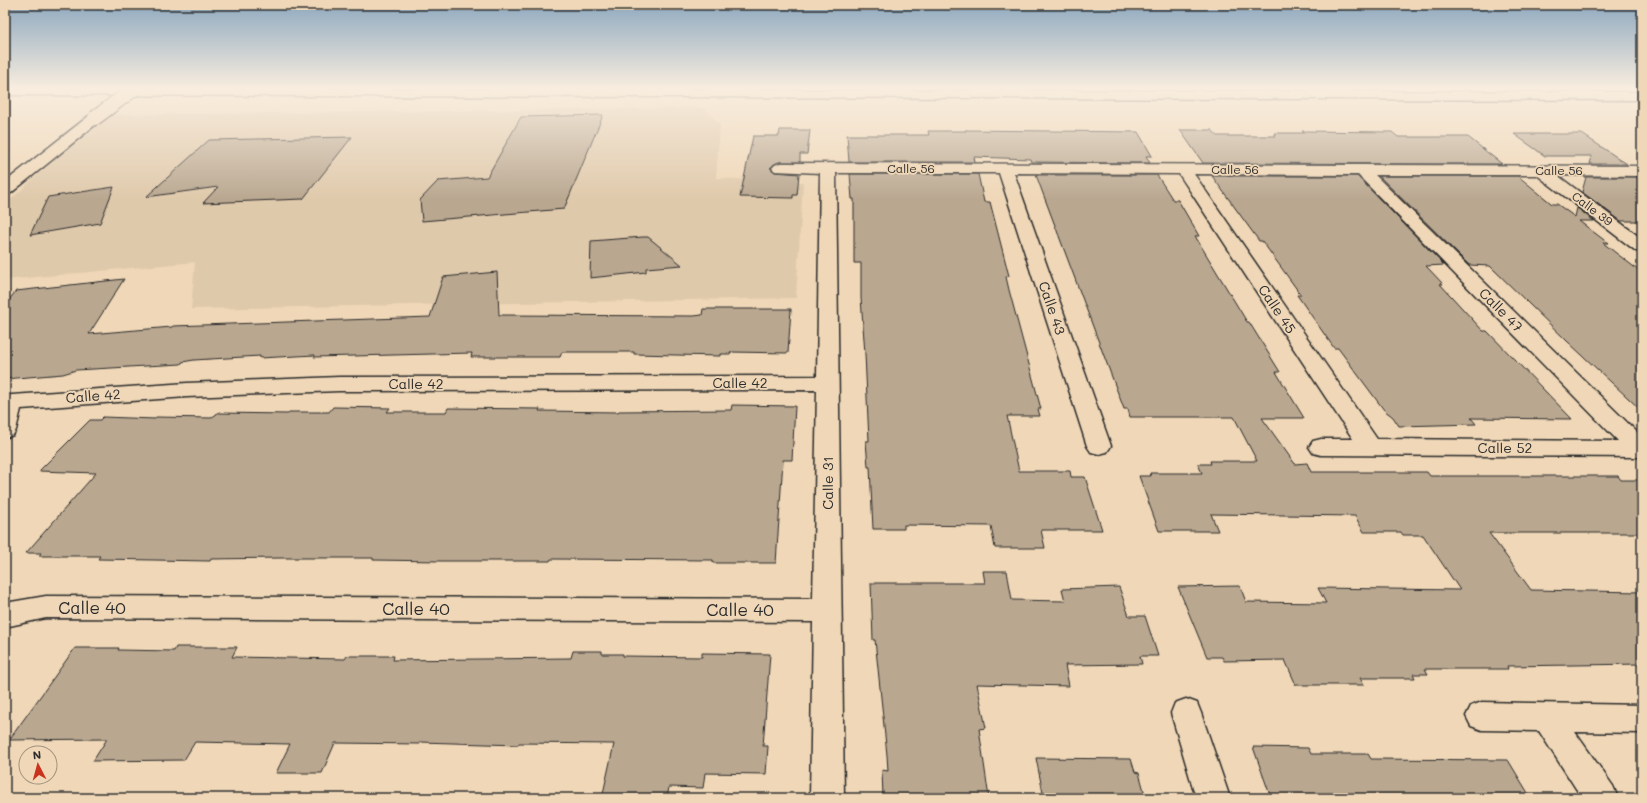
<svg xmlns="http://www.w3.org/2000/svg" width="1647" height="803" font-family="Mali,sans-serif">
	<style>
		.built { fill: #dfc9ab }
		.building { fill: #b9a790; stroke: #2b2b2b }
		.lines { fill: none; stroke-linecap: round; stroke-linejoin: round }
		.minor-casing { stroke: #2b2b2b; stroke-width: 3 }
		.motorway-casing { stroke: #2b2b2b; stroke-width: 3 }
		.minor { fill: #efd7b7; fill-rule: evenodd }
		.motorway { fill: #efd7b7; fill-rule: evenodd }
		.minor-bridge-casing { stroke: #2b2b2b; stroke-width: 16; stroke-linecap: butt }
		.minor-bridge { stroke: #efd7b7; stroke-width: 14 }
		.labels { text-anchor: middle; stroke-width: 3.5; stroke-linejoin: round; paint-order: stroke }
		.far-street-label { font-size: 12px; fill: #2b2b2b; stroke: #efd7b7 }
		.street-label { font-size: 14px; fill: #2b2b2b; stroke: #efd7b7 }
		.near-street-label { font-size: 17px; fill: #2b2b2b; stroke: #efd7b7 }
	</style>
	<rect width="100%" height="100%" fill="#efd7b7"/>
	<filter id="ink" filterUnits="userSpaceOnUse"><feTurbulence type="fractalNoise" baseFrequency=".025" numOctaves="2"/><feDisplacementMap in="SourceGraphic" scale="8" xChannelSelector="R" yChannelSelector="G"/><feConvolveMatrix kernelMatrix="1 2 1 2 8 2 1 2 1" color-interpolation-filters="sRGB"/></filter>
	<g filter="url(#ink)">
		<path class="built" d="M 704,108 L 720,125 L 716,178 L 803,182 L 796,298 L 191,309 L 195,262 L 5,280 L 5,205 L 102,115 Z"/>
		<g class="building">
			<path d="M 603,115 L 564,209 L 422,221 L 420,200 L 438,181 L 487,177 L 521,117 Z"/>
			<path d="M 780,130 L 810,130 L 807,154 L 800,154 L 800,162 L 779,162 L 774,164 L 770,168 L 775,172 L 799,174 L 797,195 L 793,195 L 793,198 L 740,197 L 753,136 L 779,136 Z"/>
			<path d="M 965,130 L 1138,132 L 1152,156 L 1146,156 L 1150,163 L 1031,162 L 1030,159 L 974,157 L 975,162 L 849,162 L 847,135 L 929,135 L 928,131 L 966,131 Z"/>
			<path d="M 1180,130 L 1212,130 L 1217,136 L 1276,136 L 1274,133 L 1304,133 L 1302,131 L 1392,132 L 1398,137 L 1468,137 L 1502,164 L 1203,163 Z"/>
			<path d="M 1514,134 L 1582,134 L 1627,164 L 1590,164 L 1592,156 L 1545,156 Z"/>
			<path d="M 352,137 L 303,199 L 203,203 L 218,187 L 146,197 L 209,140 Z"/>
			<path d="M 850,174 L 978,174 L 984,202 L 990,202 L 1009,276 L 1006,277 L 1009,290 L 1041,409 L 1038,409 L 1040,416 L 1007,416 L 1019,471 L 1070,471 L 1071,477 L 1085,477 L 1102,530 L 1041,530 L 1045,548 L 995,548 L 991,526 L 904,525 L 904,529 L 873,529 L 870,467 L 868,467 L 866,441 L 869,441 L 865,354 L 861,298 L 861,263 L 854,263 L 854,199 L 852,199 Z"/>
			<path d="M 1036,175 L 1157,175 L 1173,200 L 1178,200 L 1199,236 L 1195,236 L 1247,322 L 1249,322 L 1280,372 L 1276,372 L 1304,418 L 1262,418 L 1295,464 L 1307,463 L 1311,472 L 1427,472 L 1430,476 L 1618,476 L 1621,480 L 1642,480 L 1642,533 L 1489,533 L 1531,590 L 1642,592 L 1642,664 L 1507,666 L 1508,669 L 1425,669 L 1428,674 L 1413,674 L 1415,678 L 1360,678 L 1364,685 L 1296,685 L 1285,660 L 1224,661 L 1222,657 L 1207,657 L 1178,587 L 1240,586 L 1246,602 L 1326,603 L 1318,588 L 1460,590 L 1423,535 L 1403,535 L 1401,532 L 1364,532 L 1355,516 L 1211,514 L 1218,531 L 1159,531 L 1139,476 L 1151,476 L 1150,473 L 1202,473 L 1198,464 L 1211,464 L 1210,461 L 1257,461 L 1234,417 L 1130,417 L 1128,409 L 1124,409 Z"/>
			<path d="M 1212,176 L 1357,176 L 1444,265 L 1426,266 L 1443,284 L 1440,284 L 1483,331 L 1487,331 L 1572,419 L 1471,418 L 1476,424 L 1399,426 L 1393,417 L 1384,410 L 1338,348 L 1334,348 L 1297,295 L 1301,295 L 1262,241 L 1259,241 Z"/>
			<path d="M 1379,176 L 1518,176 L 1552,204 L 1557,204 L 1575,217 L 1577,208 L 1594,221 L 1579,221 L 1608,243 L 1603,243 L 1642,273 L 1642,411 L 1567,341 L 1490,266 L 1469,265 Z"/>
			<path d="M 1586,177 L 1642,177 L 1642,221 L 1621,221 L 1582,192 Z"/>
			<path d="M 114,187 L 100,223 L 30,235 L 48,197 Z"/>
			<path d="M 643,237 L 648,237 L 682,265 L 646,268 L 646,272 L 590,278 L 591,241 Z"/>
			<path d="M 497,272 L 499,315 L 694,316 L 702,315 L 703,309 L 791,309 L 788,353 L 731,352 L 730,354 L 720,354 L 720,356 L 634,354 L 634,352 L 562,352 L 560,357 L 471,357 L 472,353 L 314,357 L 315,355 L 260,358 L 260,356 L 194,360 L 182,362 L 181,364 L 76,370 L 63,374 L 5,379 L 5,305 L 16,291 L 124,279 L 89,334 L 172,327 L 173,326 L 430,317 L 443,277 Z"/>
			<path d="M 732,405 L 795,406 L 792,460 L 783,460 L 776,563 L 713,563 L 713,560 L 551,559 L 550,561 L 440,561 L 373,560 L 373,558 L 280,558 L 211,559 L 210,561 L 98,559 L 100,556 L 39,556 L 41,553 L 26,553 L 96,473 L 39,471 L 90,420 L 100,420 L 103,417 L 155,419 L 156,417 L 211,418 L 218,413 L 288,414 L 289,412 L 329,412 L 333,407 L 390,408 L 387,412 L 446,412 L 448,408 L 540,409 L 539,411 L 618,412 L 619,411 L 731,410 Z"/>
			<path d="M 983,571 L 1007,571 L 1012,600 L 1065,601 L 1062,589 L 1119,587 L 1129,616 L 1145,616 L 1158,656 L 1140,656 L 1142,664 L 1065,665 L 1069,686 L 977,684 L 986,728 L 979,729 L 989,798 L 883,798 L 882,770 L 888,771 L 887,755 L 875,640 L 873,640 L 871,583 L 985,583 Z"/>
			<path d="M 176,647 L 237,647 L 232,657 L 345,659 L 347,656 L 394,656 L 393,660 L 571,658 L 573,651 L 602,651 L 602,654 L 623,654 L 623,656 L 702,657 L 702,653 L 770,654 L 763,746 L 768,746 L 766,774 L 705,773 L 703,788 L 669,787 L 667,798 L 602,798 L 614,744 L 519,743 L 518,745 L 420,742 L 420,744 L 335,743 L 322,773 L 276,773 L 290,744 L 195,742 L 184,760 L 93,761 L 107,739 L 9,740 L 75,648 L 119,648 L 118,650 L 174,651 Z"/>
			<path d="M 1253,747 L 1308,748 L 1311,754 L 1368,754 L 1371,759 L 1508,760 L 1531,798 L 1271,798 Z"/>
			<path d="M 1036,758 L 1131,759 L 1135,772 L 1139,773 L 1146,798 L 1044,798 Z"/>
		</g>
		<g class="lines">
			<defs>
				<g id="minor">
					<path d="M 95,114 L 100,115 L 102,118 L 100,121 L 11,193 L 5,195 L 5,182 L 90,115 Z"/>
					<path d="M 780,163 L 1642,166 L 1642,176 L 1557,175 L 1642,239 L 1642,252 L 1636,251 L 1537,175 L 1375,175 L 1642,437 L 1642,457 L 1321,455 L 1313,453 L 1309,447 L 1313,441 L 1321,439 L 1353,439 L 1179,174 L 1014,173 L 1111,446 L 1107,452 L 1099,454 L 1091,452 L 1087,446 L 999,173 L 836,173 L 844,798 L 810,798 L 813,622 L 46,618 L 5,627 L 5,603 L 46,596 L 813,599 L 817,390 L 339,391 L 187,397 L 21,409 L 16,430 L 13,435 L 5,438 L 5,396 L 12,395 L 187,383 L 339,377 L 817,376 L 820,173 L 775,171 L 772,168 L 775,165 ZM 1194,174 L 1358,175 L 1618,441 L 1377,439 Z"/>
					<path d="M 1186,699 L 1197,703 L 1201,713 L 1230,798 L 1196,798 L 1171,713 L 1175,703 Z"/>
					<path d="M 1482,702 L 1642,705 L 1642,733 L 1575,732 L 1613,786 L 1618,798 L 1582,798 L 1539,731 L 1482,730 L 1471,726 L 1466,716 L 1471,706 Z"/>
				</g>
				<path id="motorway" d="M 5,88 L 1642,92 L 1642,100 L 5,95 Z"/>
			</defs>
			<use href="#minor" class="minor-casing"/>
			<use href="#motorway" class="motorway-casing"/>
			<use href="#minor" class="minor"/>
			<use href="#motorway" class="motorway"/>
			<defs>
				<path id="minor-bridge" d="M 95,118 L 135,88"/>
			</defs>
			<use href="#minor-bridge" class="minor-bridge-casing"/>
			<use href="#minor-bridge" class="minor-bridge"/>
		</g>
	</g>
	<linearGradient id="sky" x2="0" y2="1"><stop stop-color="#8da8bf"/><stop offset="0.44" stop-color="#f8eddf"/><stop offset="1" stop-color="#f8eddf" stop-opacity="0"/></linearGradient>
	<rect width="1647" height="200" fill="url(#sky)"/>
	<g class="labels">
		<g class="far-street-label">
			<text x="911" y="173">Calle 56</text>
			<text x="1235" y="174">Calle 56</text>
			<text x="1559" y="175">Calle 56</text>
			<text transform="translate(1592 209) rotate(37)" y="4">Calle 39</text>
		</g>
		<g class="street-label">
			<text transform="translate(1052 308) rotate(71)" y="5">Calle 43</text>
			<text transform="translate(1277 309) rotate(56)" y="5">Calle 45</text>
			<text transform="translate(1501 310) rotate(45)" y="5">Calle 47</text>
			<text x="740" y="388">Calle 42</text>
			<text x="416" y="389">Calle 42</text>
			<text transform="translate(93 396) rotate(-4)" y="5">Calle 42</text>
			<text x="1505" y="453">Calle 52</text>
			<text transform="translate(828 483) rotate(-90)" y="5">Calle 31</text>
		</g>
		<g class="near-street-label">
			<text x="92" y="614">Calle 40</text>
			<text x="416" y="615">Calle 40</text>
			<text x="740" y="616">Calle 40</text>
		</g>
	</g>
	<rect width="1647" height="803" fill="none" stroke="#efd7b7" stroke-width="20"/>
	<rect x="10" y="10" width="1627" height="783" fill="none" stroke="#2b2b2b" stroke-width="1.5" filter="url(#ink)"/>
	<g transform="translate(38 765) rotate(354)"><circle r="19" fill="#efd7b7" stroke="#a1927f"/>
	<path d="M0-3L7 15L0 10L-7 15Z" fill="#c8321e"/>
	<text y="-6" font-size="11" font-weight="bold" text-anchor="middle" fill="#2b2b2b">N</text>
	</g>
</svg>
